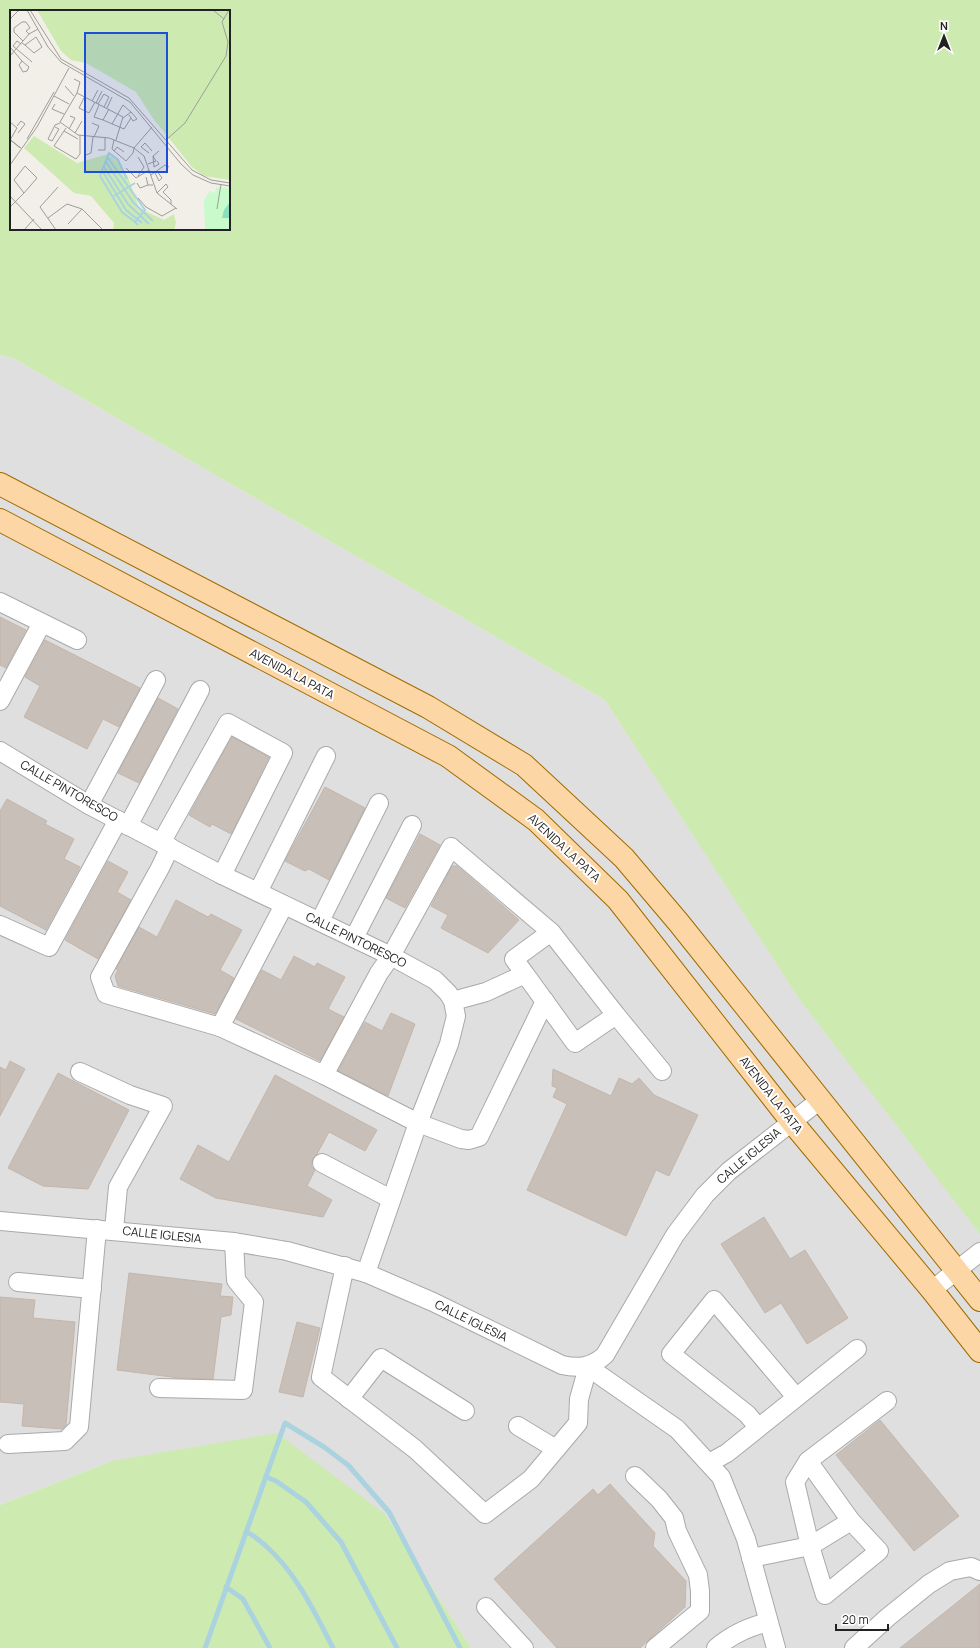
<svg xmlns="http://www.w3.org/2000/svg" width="980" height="1648" font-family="Manrope,sans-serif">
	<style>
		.residential { fill: #e0dfdf }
		.grass { fill: #cdebb0; fill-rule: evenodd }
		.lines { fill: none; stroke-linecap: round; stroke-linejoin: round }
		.stream { stroke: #aad3df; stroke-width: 5 }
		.building { fill: #c7bfb8; stroke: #c4b6ab }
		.minor-casing { stroke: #a9a9a9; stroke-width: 20 }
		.major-casing { stroke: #a06b00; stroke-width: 24 }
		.minor { stroke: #fff; stroke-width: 18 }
		.major { stroke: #fcd6a4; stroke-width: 22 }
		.labels { text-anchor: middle; stroke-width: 4; stroke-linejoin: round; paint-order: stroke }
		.street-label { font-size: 12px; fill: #222; stroke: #fff }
		.inset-river { fill: none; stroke: #aad3df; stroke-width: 2 }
		.inset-road { fill: none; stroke: #9f9d99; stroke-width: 1 }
		.view { fill: #1d4ed8; fill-opacity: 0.15; stroke: #1d4ed8; stroke-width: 2 }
		.inset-edge { fill: none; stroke: #222; stroke-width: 2 }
	</style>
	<rect width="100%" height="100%" fill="#f2efe9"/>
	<path class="residential" d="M 980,0 L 980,1648 L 471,1648 L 385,1514 L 112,1461 L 0,1505 L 0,355 L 13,358 L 605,700 L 800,999 L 229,11 Z"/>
	<g class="grass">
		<path d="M 0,0 L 980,0 L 980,1234 L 800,1000 L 605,700 L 13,358 L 0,355 ZM 11,11 L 229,11 L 229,229 L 11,229 Z"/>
		<path d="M 277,1433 L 385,1514 L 471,1648 L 0,1648 L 0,1505 L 112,1461 Z"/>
	</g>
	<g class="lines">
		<g class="stream">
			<path d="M 266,1477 L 276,1481 L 306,1502 L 341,1542 L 397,1648"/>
			<path d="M 246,1532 C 254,1535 260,1541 266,1546 C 297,1574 314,1611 333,1648"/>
			<path d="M 226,1587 L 243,1599 L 270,1648"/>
			<path d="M 205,1648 L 285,1423 L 324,1447 L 348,1465 L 389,1512 L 460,1648"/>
		</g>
	</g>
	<g class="building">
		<path d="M 0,617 L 26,630 L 6,668 L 0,665 Z"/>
		<path d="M 45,640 L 140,688 L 119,727 L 103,719 L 87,749 L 24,717 L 40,686 L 25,677 Z"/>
		<path d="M 158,698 L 178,709 L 139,783 L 118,773 Z"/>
		<path d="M 232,737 L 269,757 L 231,834 L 212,824 L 210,827 L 189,815 Z"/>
		<path d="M 325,787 L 365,808 L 329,880 L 309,869 L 305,871 L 285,861 Z"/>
		<path d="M 7,799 L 47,821 L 45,824 L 74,839 L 64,859 L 80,867 L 46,930 L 0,906 L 0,811 Z"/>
		<path d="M 420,834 L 440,845 L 405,908 L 386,898 Z"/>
		<path d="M 108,861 L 128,872 L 117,892 L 131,900 L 98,959 L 65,940 Z"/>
		<path d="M 452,866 L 457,866 L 519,920 L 488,953 L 441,928 L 448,915 L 431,906 Z"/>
		<path d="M 176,900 L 208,917 L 211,914 L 242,930 L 220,970 L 234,978 L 215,1014 L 118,986 L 115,976 L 118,970 L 116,969 L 139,927 L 157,937 Z"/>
		<path d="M 294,956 L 315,967 L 317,963 L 345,977 L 328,1009 L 344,1017 L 320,1061 L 236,1019 L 262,970 L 281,980 Z"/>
		<path d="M 391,1013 L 415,1024 L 388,1096 L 338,1071 L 365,1022 L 382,1031 Z"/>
		<path d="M 10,1061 L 25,1069 L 0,1116 L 0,1067 L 6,1070 Z"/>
		<path d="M 553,1069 L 611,1096 L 619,1078 L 632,1084 L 639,1078 L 654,1095 L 698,1115 L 669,1176 L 656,1170 L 626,1236 L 527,1190 L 567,1104 L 553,1097 L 557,1088 L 552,1086 Z"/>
		<path d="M 58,1073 L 129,1110 L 88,1189 L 43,1186 L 8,1168 Z"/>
		<path d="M 275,1075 L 377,1130 L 365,1151 L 329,1132 L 317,1154 L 313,1158 L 311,1166 L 315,1170 L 307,1186 L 332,1200 L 323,1217 L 216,1198 L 180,1179 L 198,1145 L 229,1162 Z"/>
		<path d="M 764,1217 L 790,1259 L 805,1250 L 848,1318 L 807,1344 L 781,1303 L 765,1313 L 721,1244 Z"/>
		<path d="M 129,1273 L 222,1284 L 220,1296 L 233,1297 L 231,1315 L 221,1317 L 213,1379 L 179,1378 L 117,1370 Z"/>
		<path d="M 0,1297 L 35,1300 L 33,1318 L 75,1322 L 66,1425 L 62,1429 L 22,1426 L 24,1404 L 0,1402 Z"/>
		<path d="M 297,1322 L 320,1328 L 303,1397 L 279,1392 Z"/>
		<path d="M 880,1420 L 959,1516 L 914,1551 L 836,1455 Z"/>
		<path d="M 610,1484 L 655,1533 L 653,1546 L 686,1581 L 685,1607 L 640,1648 L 557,1648 L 494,1579 L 593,1489 L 598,1495 Z"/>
		<path d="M 980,1584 L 980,1648 L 900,1648 Z"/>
	</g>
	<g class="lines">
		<defs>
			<g id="minor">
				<path d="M 0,602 L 77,640"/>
				<path d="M 0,701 L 42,623"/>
				<path d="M 0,751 L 89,805 L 222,875 L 391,956 L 435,980 L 448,993 L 453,1001 L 456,1016 L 449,1044 L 418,1123 L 366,1273"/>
				<path d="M 89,805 L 156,680"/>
				<path d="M 128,826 L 200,690"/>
				<path d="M 161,843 L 228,723 L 283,753 L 222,875"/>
				<path d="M 170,847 L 160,868 L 100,977 L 106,994 L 220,1027 L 284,905"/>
				<path d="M 258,892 L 326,756"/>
				<path d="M 320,921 L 379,803"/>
				<path d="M 0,925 L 49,947 L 118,820"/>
				<path d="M 354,938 L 412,825"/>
				<path d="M 453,1001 L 486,992 L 525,974 L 514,959 L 551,932 L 616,1015 L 575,1043 L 525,974"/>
				<path d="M 616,1015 L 662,1071"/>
				<path d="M 220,1027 L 324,1075 L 418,1123 L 461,1139 L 469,1140 L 479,1137 L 545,1001"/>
				<path d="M 80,1072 L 130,1095 L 163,1106 L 118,1187 L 114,1230"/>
				<path d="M 324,1075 L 379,973 L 391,956 L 451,847 L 551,932"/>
				<path d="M 322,1163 L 391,1199"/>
				<path d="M 0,1221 L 234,1242 L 287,1251 L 366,1273 L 433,1302 L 562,1365 C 579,1369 592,1367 605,1355 L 675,1235 L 705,1195 L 729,1171 L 820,1100"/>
				<path d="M 345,1266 L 321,1377 L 415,1449 L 485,1514 L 531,1479 L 578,1423 L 579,1399 L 588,1367 L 677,1429 L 721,1477 L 746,1539 L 776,1648"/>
				<path d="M 18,1282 L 92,1289"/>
				<path d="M 932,1290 L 980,1252"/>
				<path d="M 159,1388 L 243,1390 L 254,1302 L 236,1280 L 234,1242"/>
				<path d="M 349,1399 L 381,1358 L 465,1411"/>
				<path d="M 518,1426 L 556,1449"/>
				<path d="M 758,1427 L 747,1414 L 671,1354 L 714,1300 L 796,1397"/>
				<path d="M 8,1444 L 65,1441 L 79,1427 L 97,1229"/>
				<path d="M 808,1461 L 795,1482 L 810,1546 L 825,1595 L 879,1551 L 851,1521"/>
				<path d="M 709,1463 L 727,1453 L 857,1349"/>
				<path d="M 635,1476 L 659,1499 L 674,1518 L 677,1531 L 698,1575 L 700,1591 L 700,1611 L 655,1648"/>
				<path d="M 751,1558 L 810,1546 L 851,1521 L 808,1461 L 887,1401"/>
				<path d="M 486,1607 L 524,1648"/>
				<path d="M 716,1648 C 732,1634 748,1627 768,1622"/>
				<path d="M 854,1648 L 888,1617 L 929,1584 L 950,1571 L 971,1567 L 980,1571"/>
			</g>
			<g id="major">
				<path d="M 0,484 L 428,707 L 524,765 L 624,858 L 679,923 L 980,1300"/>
				<path d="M 0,520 L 448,756 L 536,820 L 618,900 L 792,1122 L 932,1290 L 980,1351"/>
			</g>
		</defs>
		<use href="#minor" class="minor-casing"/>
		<use href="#major" class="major-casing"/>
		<use href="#minor" class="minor"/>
		<use href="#major" class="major"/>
	</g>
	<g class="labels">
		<g class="street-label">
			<text transform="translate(292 674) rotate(28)" y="4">AVENIDA LA PATA</text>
			<text transform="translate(69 791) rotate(30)" y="4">CALLE PINTORESCO</text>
			<text transform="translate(564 848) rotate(43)" y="4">AVENIDA LA PATA</text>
			<text transform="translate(356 940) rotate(26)" y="4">CALLE PINTORESCO</text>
			<text transform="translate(771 1095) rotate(52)" y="4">AVENIDA LA PATA</text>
			<text transform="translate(749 1156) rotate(-40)" y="4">CALLE IGLESIA</text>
			<text transform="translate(162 1235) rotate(6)" y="4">CALLE IGLESIA</text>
			<text transform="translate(471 1321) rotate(26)" y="4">CALLE IGLESIA</text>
		</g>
	</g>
	<g transform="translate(10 10)">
		<rect width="220" height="220" fill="#f2efe9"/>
		<path d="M 27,0 L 220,0 L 220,170 L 194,166 L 182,157 L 142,107 L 126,82 L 76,53 L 61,50 L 51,41 ZM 24,126 L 67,153 L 98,144 L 107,151 L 118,167 L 129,198 L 154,210 L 164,204 L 166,213 L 164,220 L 103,220 L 104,213 L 81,186 L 64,183 L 14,138 Z" fill="#cdebb0"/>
		<path d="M 206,177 L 220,178 L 220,220 L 195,220 L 194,190 L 200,181 L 205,183 Z" fill="#c8facc"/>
		<path d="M 220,192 L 220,208 L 212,208 L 214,200 Z" fill="#88e0be"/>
		<path class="inset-river" d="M 98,148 L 135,200 L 125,212 L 128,215M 96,152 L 123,192 L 143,211M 94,157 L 118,194 L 139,214M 93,162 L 116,200 L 132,213M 117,169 L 108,150 L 99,143 L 90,166 L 112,202 L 125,212M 104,186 L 125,173"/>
		<path class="inset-road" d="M 17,0 L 38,37 L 51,52 L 120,92 L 171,154 L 183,165 L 201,173 L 220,176M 20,0 L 51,49 L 119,88 L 182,160 L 201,170 L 220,173M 203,0 L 214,9M 0,9 L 9,0M 13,31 L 4,22 L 4,18 L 12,12 L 16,12 L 20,18 L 16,21 L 19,24M 12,33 L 15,35 L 26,27 L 32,37 L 24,43 L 15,35M 11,34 L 7,31 L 3,36 L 22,52M 0,37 L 12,51 L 9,55 L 13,62 L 17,61 L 19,57 L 12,51M 0,46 L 19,24 L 28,19M 64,69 L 70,72 L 67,83M 55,76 L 64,86M 67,83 L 50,112 L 68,125 L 99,128 L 124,138 L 142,117M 67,83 L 113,107 L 106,130M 44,86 L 59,94M 75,86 L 69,98 L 79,103 L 85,92M 82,91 L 88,80M 86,93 L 92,81M 45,94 L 42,99 L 54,104M 88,94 L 94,84 L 99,87 L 94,97M 89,95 L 84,107 L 93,110 L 99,99M 97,98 L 102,87M 113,108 L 121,102 L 127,109 L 123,111 L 119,105M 93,110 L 114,119 L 121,108M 0,112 L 7,118 L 0,130M 82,113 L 89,116 L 84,127M 102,114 L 113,95 L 121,102M 7,116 L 11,111 L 15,114 L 8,123M 45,117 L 49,119 L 42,131 L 38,129 L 45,115 L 50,113M 56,118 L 44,136 L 66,149 L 70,144 L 70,125M 59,119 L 65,108 L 60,106M 54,121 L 68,129M 65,123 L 72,111M 17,129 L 44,82M 0,130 L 11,138M 1,130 L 10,138M 104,130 L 102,139 L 116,151 L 123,143 L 124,138 L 134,146 L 147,183 L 167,199M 156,130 L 175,113 L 216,46 L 218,32 L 212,12 L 219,0M 88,140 L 95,140 L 95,128M 104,141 L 107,137 L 114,142M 139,143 L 131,137 L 135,133 L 142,141M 76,145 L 81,143 L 83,127M 143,146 L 144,157 L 149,154 L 147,151M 128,147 L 134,157 L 128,166M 138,154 L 146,151 L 143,146 L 149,141M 0,155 L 27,117 L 59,58M 15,156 L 27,168 L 14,183 L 4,170 ZM 116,158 L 126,168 L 139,160M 145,163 L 149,171 L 152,168 L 147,161M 141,165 L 155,155 L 159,157M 136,167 L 138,175 L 143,175M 127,173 L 130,178 L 138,175M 147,183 L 156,174 L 158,177 L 153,182 L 161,190 L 161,194M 0,186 L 32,220M 128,188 L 136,197 L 152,206 L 166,198M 0,197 L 14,183M 207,199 L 211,174M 38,208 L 57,194 L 72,199 L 93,220M 58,214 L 72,199M 14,220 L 24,209M 46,220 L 30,197 L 48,177"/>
		<path class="view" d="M 75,23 L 157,23 L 157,162 L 75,162 Z"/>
		<rect width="220" height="220" class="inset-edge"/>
	</g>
	<g transform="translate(944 36)" stroke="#ffffff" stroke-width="3" paint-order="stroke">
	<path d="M0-3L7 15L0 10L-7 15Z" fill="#222222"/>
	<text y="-6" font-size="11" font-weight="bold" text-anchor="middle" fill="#222222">N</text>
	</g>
	<path d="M836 1624v6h52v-6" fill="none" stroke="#222222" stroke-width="2"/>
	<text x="842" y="1624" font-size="12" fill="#222222" stroke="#ffffff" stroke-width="3" paint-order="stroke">20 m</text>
</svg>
